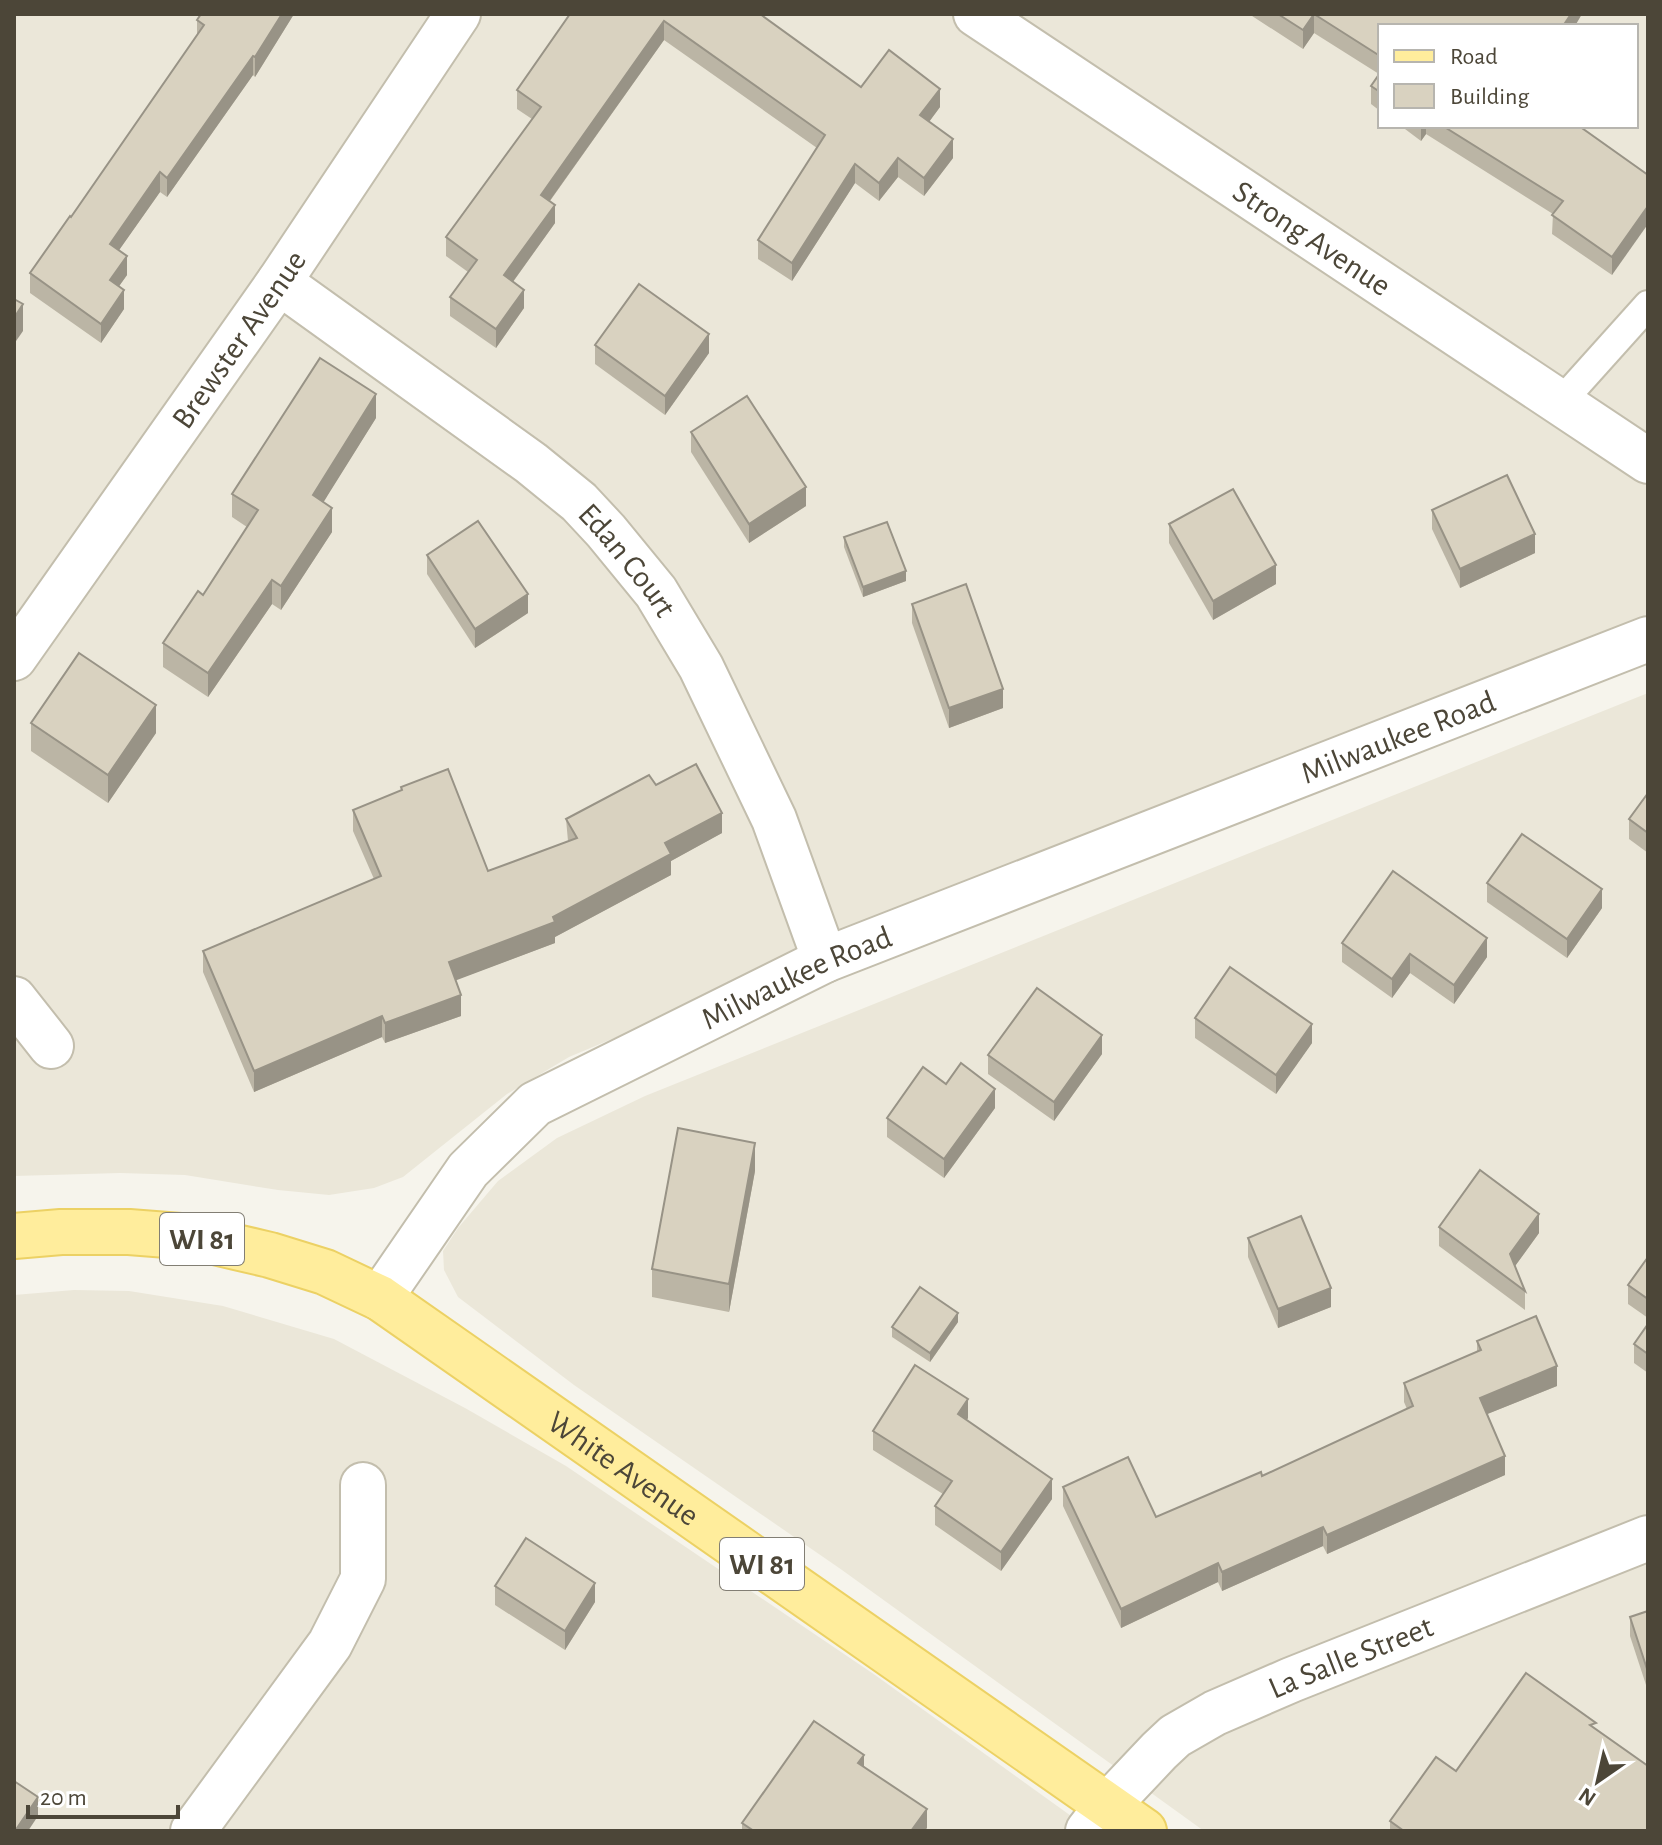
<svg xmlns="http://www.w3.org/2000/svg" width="1662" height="1845" font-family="'Alegreya Sans',sans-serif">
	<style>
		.residential { fill: #ebe7d9; fill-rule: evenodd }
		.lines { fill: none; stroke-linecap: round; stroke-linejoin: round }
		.service-casing { stroke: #c3bead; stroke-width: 32 }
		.minor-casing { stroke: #c3bead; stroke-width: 48 }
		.tertiary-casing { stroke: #c3bead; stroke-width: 48 }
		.primary-casing { stroke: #ecd164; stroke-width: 48 }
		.service { stroke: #fff; stroke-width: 28 }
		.minor { stroke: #fff; stroke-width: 44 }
		.tertiary { stroke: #fff; stroke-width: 44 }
		.primary { stroke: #ffed9c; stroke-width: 44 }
		.wall { fill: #bbb5a5 }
		.shaded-wall { fill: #989386 }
		.building { fill: #d9d2c0; stroke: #989386; stroke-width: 2 }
		.labels { text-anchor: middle; stroke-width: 7; stroke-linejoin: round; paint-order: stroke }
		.shield { fill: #fff; stroke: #827e74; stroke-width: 2 }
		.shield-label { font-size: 30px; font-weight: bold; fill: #4c4638 }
		.street-label { font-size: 32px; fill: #4c4638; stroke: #fff }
	</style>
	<rect width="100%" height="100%" fill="#f6f4ec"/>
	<g class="residential">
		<path d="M 14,14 L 1648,14 L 1648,620 L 836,945 L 569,1057 L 507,1094 L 403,1177 L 374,1188 L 329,1195 L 278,1190 L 185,1175 L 120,1173 L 14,1176 ZM 1380,26 L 1636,26 L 1636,126 L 1380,126 Z"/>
		<path d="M 1648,693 L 1648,1831 L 1204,1831 L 842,1570 L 574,1385 L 458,1297 L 444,1270 L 443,1251 L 458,1228 L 498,1181 L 557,1138 L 645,1096 Z"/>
		<path d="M 74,1290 L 129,1291 L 223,1306 L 334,1339 L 465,1408 L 566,1466 L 875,1675 L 1092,1831 L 14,1831 L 14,1295 Z"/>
	</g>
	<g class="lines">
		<defs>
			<path id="service" d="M 1560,403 L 1648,305"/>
			<g id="minor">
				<path id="s1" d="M 976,14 L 1648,461"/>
				<path id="s2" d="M 279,282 L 531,463 L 579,502 L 606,531 L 656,592 L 701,667 L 774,819 L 825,960"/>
				<path id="s3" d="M 14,658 L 279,282 L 458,14"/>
				<path d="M 14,999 L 51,1046"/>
				<path d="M 193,1831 L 330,1644 L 363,1579 L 363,1485"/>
				<path id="s4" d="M 1088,1831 L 1108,1805 L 1159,1751 L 1175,1736 L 1215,1713 L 1291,1680 L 1648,1538"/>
			</g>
			<g id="tertiary">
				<path id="s5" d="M 380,1298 L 468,1170 L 535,1104 L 825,960 L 1648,639"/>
			</g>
			<g id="primary">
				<path id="s6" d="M 14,1236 L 61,1232 L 129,1232 L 193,1237 L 270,1255 L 325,1272 L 380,1298 L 1144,1831"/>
			</g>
		</defs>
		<use href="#service" class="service-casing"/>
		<use href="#minor" class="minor-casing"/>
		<use href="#tertiary" class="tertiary-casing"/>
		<use href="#primary" class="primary-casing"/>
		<use href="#service" class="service"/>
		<use href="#minor" class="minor"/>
		<use href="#tertiary" class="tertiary"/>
		<use href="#primary" class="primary"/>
	</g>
	<g class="wall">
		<path d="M 201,14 L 294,14 L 255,77 L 253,75 L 167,197 L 160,192 L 119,250 L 127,275 L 119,286 L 124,309 L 101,343 L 30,293 L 30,273 L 71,217 L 197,37 L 197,20 Z"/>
		<path d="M 570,14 L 760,14 L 861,87 L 940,107 L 929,122 L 953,158 L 924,196 L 898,177 L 879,201 L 855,183 L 792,281 L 758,259 L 758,240 L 817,148 L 664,40 L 550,201 L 555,223 L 513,282 L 524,308 L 496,348 L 450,316 L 450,297 L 468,272 L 446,256 L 446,237 L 532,119 L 517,109 L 517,90 Z"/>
		<path d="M 1249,14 L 1582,14 L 1380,26 L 1380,111 L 1371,104 L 1371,86 L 1379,74 L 1314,33 L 1303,49 Z"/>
		<path d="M 1401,126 L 1579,126 L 1648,175 L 1612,275 L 1552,234 L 1553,214 L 1426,134 L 1421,141 Z"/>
		<path d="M 595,345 L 709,353 L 665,415 L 595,364 Z"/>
		<path d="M 376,418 L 323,502 L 332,532 L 281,610 L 272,604 L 208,697 L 163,667 L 163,643 L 203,595 L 247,527 L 232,517 L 232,494 Z"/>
		<path d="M 691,432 L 806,506 L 749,543 L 691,452 Z"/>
		<path d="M 1432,510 L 1535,553 L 1460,588 L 1432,529 Z"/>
		<path d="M 1169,524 L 1276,584 L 1213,620 L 1169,543 Z"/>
		<path d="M 844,537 L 906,581 L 863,597 L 844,547 Z"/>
		<path d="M 427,555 L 528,613 L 475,648 L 427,574 Z"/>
		<path d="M 912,604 L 1003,708 L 949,728 L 912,623 Z"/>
		<path d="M 31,723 L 156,733 L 108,803 L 31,751 Z"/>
		<path d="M 656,785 L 722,833 L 671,861 L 671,875 L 555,937 L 555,943 L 455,980 L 461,1016 L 385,1043 L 382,1037 L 254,1092 L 203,972 L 203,951 L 374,879 L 353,831 L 353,810 L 401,790 L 401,787 L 488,871 L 568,841 L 566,819 Z"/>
		<path d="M 1648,793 L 1648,853 L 1629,839 L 1629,819 Z"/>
		<path d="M 1487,883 L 1602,908 L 1567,958 L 1487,902 Z"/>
		<path d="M 1342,943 L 1487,957 L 1454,1004 L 1410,973 L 1392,998 L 1342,962 Z"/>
		<path d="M 1195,1018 L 1312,1043 L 1276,1094 L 1195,1038 Z"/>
		<path d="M 1102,1054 L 1054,1121 L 988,1074 L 988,1055 Z"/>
		<path d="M 946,1084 L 995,1108 L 944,1178 L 887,1137 L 887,1118 Z"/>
		<path d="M 755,1171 L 729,1312 L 652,1297 L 652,1269 Z"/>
		<path d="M 1439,1227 L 1539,1233 L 1515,1266 L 1525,1291 L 1525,1310 L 1439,1246 Z"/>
		<path d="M 1248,1238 L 1331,1307 L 1278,1328 L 1248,1257 Z"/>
		<path d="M 1648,1257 L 1648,1318 L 1628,1304 L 1628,1285 Z"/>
		<path d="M 958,1322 L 930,1362 L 892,1337 L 892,1327 Z"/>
		<path d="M 1648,1324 L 1648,1373 L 1634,1363 L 1634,1344 Z"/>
		<path d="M 1477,1341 L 1557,1386 L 1487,1414 L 1505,1475 L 1327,1554 L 1323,1546 L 1222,1591 L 1218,1582 L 1121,1628 L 1063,1506 L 1063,1487 L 1156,1517 L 1262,1476 L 1407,1409 L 1404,1402 L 1404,1383 L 1477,1352 Z"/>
		<path d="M 968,1418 L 967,1420 L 1052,1499 L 1001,1571 L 935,1525 L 935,1506 L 943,1494 L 873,1450 L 873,1431 Z"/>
		<path d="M 495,1586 L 595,1602 L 565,1650 L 495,1605 Z"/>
		<path d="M 1648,1611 L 1648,1691 L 1630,1636 L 1630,1617 Z"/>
		<path d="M 1596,1729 L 1648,1831 L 1390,1831 L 1390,1821 L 1456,1771 Z"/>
		<path d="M 864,1766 L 927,1828 L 924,1831 L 742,1831 L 742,1823 Z"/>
	</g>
	<g class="shaded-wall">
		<path d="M 282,14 L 294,14 L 255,77 L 255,57 Z"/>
		<path d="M 1314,14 L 1314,33 L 1303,49 L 1303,30 Z"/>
		<path d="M 1571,14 L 1582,14 L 1575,26 L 1563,26 Z"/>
		<path d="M 664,21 L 664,40 L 541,213 L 541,195 Z"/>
		<path d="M 253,56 L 253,75 L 167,197 L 167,178 Z"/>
		<path d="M 940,89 L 940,107 L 920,134 L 920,115 Z"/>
		<path d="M 1421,126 L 1426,126 L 1426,134 L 1421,141 Z"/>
		<path d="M 953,139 L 953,158 L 924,196 L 924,178 Z"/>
		<path d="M 898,158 L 898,177 L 879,201 L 879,183 Z"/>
		<path d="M 855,164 L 855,183 L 792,281 L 792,263 Z"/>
		<path d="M 160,172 L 160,192 L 110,263 L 110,244 Z"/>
		<path d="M 555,205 L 555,223 L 504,294 L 504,275 Z"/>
		<path d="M 1648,206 L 1648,224 L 1612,275 L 1612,257 Z"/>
		<path d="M 127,256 L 127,275 L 110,299 L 110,280 Z"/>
		<path d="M 124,290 L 124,309 L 101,343 L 101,324 Z"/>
		<path d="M 524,290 L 524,308 L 496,348 L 496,329 Z"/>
		<path d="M 23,304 L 23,331 L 14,344 L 14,318 Z"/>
		<path d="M 709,334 L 709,353 L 665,415 L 665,396 Z"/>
		<path d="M 376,394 L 376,418 L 313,519 L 313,495 Z"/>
		<path d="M 806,487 L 806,506 L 749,543 L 749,524 Z"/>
		<path d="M 332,508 L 332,532 L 281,610 L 281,586 Z"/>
		<path d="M 1535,534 L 1535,553 L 1460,588 L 1460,569 Z"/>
		<path d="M 1276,565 L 1276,584 L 1213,620 L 1213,601 Z"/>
		<path d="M 906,571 L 906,581 L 863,597 L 863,587 Z"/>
		<path d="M 272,580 L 272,604 L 208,697 L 208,673 Z"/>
		<path d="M 528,594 L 528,613 L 475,648 L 475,629 Z"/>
		<path d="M 1003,689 L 1003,708 L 949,728 L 949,708 Z"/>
		<path d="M 156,705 L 156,733 L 108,803 L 108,775 Z"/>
		<path d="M 722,813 L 722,833 L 671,861 L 671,875 L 555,937 L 555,943 L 449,983 L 449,962 L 553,917 L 665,843 Z"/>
		<path d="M 1602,889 L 1602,908 L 1567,958 L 1567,939 Z"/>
		<path d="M 1487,938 L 1487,957 L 1454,1004 L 1454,985 Z"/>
		<path d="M 1410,954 L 1410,973 L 1392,998 L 1392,979 Z"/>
		<path d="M 461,995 L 461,1016 L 385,1043 L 385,1023 Z"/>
		<path d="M 382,1016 L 382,1037 L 254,1092 L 254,1071 Z"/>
		<path d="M 1312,1024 L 1312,1043 L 1276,1094 L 1276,1075 Z"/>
		<path d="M 1102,1035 L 1102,1054 L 1054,1121 L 1054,1102 Z"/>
		<path d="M 995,1089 L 995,1108 L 944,1178 L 944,1159 Z"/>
		<path d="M 755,1143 L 755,1171 L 729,1312 L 729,1284 Z"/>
		<path d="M 1539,1214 L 1539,1233 L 1510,1273 L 1510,1254 Z"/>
		<path d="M 1331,1288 L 1331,1307 L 1278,1328 L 1278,1309 Z"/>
		<path d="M 958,1313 L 958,1322 L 930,1362 L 930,1353 Z"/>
		<path d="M 1557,1366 L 1557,1386 L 1480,1417 L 1480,1398 Z"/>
		<path d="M 968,1399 L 968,1418 L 958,1433 L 958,1414 Z"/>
		<path d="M 1505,1456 L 1505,1475 L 1327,1554 L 1327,1535 Z"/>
		<path d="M 1052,1479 L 1052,1499 L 1001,1571 L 1001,1552 Z"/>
		<path d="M 1323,1527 L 1323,1546 L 1222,1591 L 1222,1572 Z"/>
		<path d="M 1218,1563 L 1218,1582 L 1121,1628 L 1121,1609 Z"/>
		<path d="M 595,1583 L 595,1602 L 565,1650 L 565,1631 Z"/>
		<path d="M 864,1755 L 864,1774 L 858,1763 Z"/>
		<path d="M 38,1797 L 38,1816 L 28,1831 L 15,1831 Z"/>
		<path d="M 927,1809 L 927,1828 L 924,1831 L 911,1831 Z"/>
	</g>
	<g class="building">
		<path d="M 201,14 L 282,14 L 255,57 L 253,56 L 167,178 L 160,172 L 110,244 L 127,256 L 110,280 L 124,290 L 101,324 L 30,273 L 70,216 L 71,217 L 204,25 L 197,20 Z"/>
		<path d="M 570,14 L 760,14 L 861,87 L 889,50 L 940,89 L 920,115 L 953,139 L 924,178 L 898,158 L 879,183 L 855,164 L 792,263 L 758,240 L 825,135 L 664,21 L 541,195 L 555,205 L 504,275 L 524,290 L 496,329 L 450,297 L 477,260 L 446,237 L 541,107 L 517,90 Z"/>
		<path d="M 1278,14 L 1571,14 L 1563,26 L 1380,26 L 1380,56 L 1314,14 L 1303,30 Z"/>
		<path d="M 1380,73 L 1380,92 L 1371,86 Z"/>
		<path d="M 1443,126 L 1579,126 L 1648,175 L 1648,206 L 1612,257 L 1552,215 L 1563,201 Z"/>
		<path d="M 639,284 L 709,334 L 665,396 L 595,345 Z"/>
		<path d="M 14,299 L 23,304 L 14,318 Z"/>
		<path d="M 320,358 L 376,394 L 313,495 L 332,508 L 281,586 L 272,580 L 208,673 L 163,643 L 198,591 L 203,595 L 258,510 L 232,494 Z"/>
		<path d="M 747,396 L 806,487 L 749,524 L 691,432 Z"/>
		<path d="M 1507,475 L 1535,534 L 1460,569 L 1432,510 Z"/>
		<path d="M 1233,489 L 1276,565 L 1213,601 L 1169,524 Z"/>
		<path d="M 478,521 L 528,594 L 475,629 L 427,555 Z"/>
		<path d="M 887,522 L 906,571 L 863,587 L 844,537 Z"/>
		<path d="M 966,584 L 1003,689 L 949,708 L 912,604 Z"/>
		<path d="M 79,653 L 156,705 L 108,775 L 31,723 Z"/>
		<path d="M 696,764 L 722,813 L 665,843 L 671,854 L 553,917 L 555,922 L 449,962 L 461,995 L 385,1023 L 382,1016 L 254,1071 L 203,951 L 381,876 L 353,810 L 402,790 L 401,787 L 448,769 L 488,871 L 577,838 L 566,819 L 649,775 L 656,785 Z"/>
		<path d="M 1648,793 L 1648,833 L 1629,819 Z"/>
		<path d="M 1522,834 L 1602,889 L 1567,939 L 1487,883 Z"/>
		<path d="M 1393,871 L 1487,938 L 1454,985 L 1410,954 L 1392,979 L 1342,943 Z"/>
		<path d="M 1230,967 L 1312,1024 L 1276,1075 L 1195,1018 Z"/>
		<path d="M 1037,988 L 1102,1035 L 1054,1102 L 988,1055 Z"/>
		<path d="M 961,1063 L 995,1089 L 944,1159 L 887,1118 L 923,1067 L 946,1084 Z"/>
		<path d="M 678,1128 L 755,1143 L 729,1284 L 652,1269 Z"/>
		<path d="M 1480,1170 L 1539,1214 L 1510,1254 L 1525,1291 L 1439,1227 Z"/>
		<path d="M 1301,1216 L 1331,1288 L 1278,1309 L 1248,1238 Z"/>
		<path d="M 1648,1257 L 1648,1299 L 1628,1285 Z"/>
		<path d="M 920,1287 L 958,1313 L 930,1353 L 892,1327 Z"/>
		<path d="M 1536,1316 L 1557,1366 L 1480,1398 L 1505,1456 L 1327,1535 L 1323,1527 L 1222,1572 L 1218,1563 L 1121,1609 L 1063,1487 L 1128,1457 L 1156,1517 L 1261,1472 L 1262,1476 L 1413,1406 L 1404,1383 L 1481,1350 L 1477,1341 Z"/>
		<path d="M 1648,1324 L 1648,1354 L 1634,1344 Z"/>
		<path d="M 915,1365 L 968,1399 L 958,1414 L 1052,1479 L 1001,1552 L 935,1506 L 952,1481 L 873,1431 Z"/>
		<path d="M 526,1538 L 595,1583 L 565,1631 L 495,1586 Z"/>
		<path d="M 1648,1611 L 1648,1672 L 1630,1617 Z"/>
		<path d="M 1526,1673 L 1596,1723 L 1590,1725 L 1648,1766 L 1648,1831 L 1404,1831 L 1390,1821 L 1436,1757 L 1456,1771 Z"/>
		<path d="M 814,1721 L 864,1755 L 858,1763 L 927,1809 L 911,1831 L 754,1831 L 742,1823 Z"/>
		<path d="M 14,1781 L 38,1797 L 15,1831 L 14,1831 Z"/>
	</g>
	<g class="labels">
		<g class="shield">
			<rect x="160" y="1213" width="84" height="52" rx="6"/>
			<rect x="720" y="1538" width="84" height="52" rx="6"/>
		</g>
		<g class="shield-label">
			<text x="202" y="1249">WI 81</text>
			<text x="762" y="1574">WI 81</text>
		</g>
		<g class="street-label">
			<text dy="11" stroke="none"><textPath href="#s1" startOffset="404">Strong Avenue</textPath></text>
			<text dy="11" stroke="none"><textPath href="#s3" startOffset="390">Brewster Avenue</textPath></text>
			<text dy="11" stroke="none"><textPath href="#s2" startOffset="448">Edan Court</textPath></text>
			<text dy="11" stroke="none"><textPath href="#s5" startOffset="1188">Milwaukee Road</textPath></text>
			<text dy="11" stroke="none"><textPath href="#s5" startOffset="540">Milwaukee Road</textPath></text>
			<text dy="11" stroke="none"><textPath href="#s6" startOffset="674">White Avenue</textPath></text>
			<text dy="11" stroke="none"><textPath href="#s4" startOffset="322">La Salle Street</textPath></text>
		</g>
	</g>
	<rect width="1662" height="1845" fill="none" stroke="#4c4638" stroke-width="32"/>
	<rect x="1378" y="24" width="260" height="104" fill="#ffffff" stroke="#b7b5af" stroke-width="2"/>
	<rect x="1394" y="50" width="40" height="12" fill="#ffed9c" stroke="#b7b5af" stroke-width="2"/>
	<text x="1450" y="64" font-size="24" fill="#4c4638">Road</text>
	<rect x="1394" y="84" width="40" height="24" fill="#d9d2c0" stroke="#b7b5af" stroke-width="2"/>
	<text x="1450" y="104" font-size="24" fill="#4c4638">Building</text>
	<g transform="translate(1598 1781) rotate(214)" stroke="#ffffff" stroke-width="6" paint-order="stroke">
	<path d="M0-6L14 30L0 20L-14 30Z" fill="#4c4638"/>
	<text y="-12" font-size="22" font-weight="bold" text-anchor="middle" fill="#4c4638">N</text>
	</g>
	<path d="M28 1805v12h150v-12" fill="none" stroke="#4c4638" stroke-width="4"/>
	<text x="40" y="1805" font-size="24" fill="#4c4638" stroke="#ffffff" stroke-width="6" paint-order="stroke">20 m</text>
</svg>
